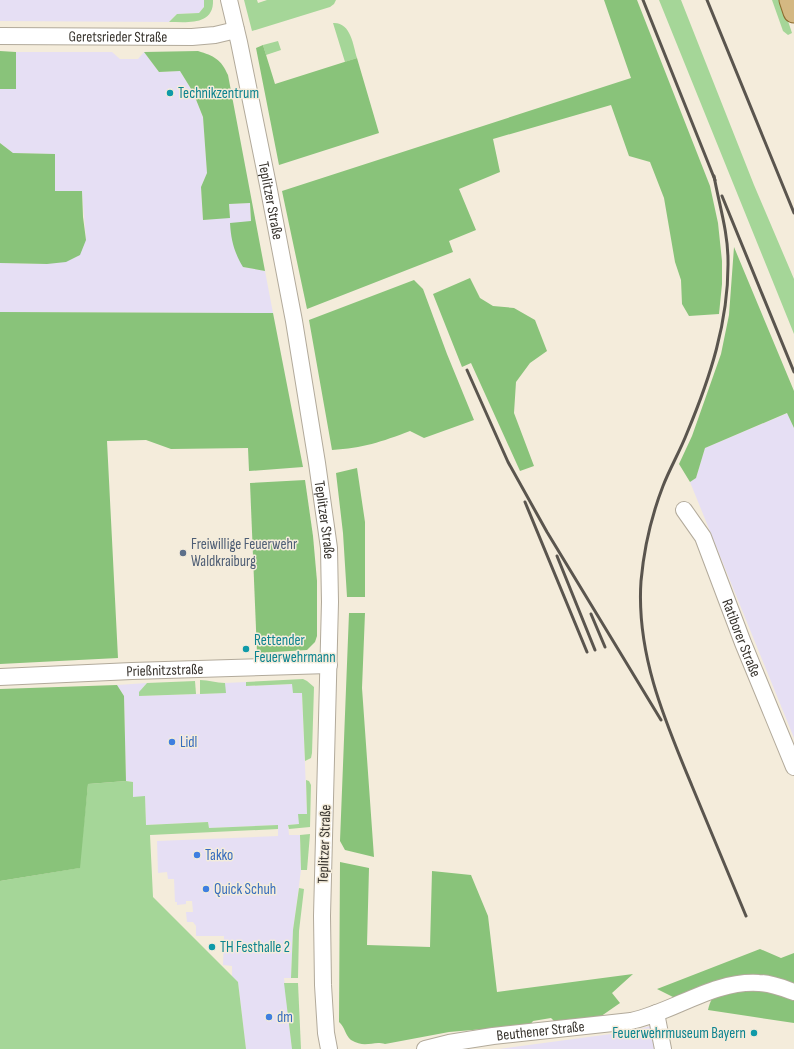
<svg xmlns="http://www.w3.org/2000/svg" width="794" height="1049" font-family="'Sofia Sans Condensed',sans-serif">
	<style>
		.commercial { fill: #e6dff4 }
		.green { fill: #a5d698 }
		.forest { fill: #89c37a }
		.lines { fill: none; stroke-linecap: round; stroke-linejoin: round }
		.minor-casing { stroke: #b2aa9b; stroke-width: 18 }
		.major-casing { stroke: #8c6b2e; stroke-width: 23 }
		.minor { stroke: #fff; stroke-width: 16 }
		.major { stroke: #d4b882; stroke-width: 21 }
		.rail { stroke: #5a554e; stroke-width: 3 }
		.culture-dot { fill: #0f9aa8; stroke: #f4ecdb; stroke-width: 1.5 }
		.service-dot { fill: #5c6f8a; stroke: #f4ecdb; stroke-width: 1.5 }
		.shop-dot { fill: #3f7fe0; stroke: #f4ecdb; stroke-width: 1.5 }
		.labels { text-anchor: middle; stroke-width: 3; stroke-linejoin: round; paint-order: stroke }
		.street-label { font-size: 15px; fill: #39352f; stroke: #f4ecdb }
		.culture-label { font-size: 15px; fill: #0d838f; stroke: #f4ecdb; text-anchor: start }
		.service-label { font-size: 15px; fill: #4e5e75; stroke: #f4ecdb; text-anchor: start }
		.shop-label { font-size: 15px; fill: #366cbe; stroke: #f4ecdb; text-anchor: start }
	</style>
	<rect width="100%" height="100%" fill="#f4ecdb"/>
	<g class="commercial">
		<path d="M 0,0 L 204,0 L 205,2 L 204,7 L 199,13 L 177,14 L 169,22 L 0,21 Z"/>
		<path d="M 16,52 L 112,52 L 120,59 L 138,59 L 144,52 L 159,72 L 180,71 L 193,92 L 203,117 L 207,173 L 201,187 L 203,220 L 230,217 L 229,204 L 250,203 L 251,222 L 243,267 L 265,271 L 273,313 L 0,312 L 0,263 L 47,264 L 86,240 L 82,191 L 55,191 L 55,154 L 13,153 L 0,143 L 0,89 L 16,89 Z"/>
		<path d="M 788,413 L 794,428 L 794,738 L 690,482 L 696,478 L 705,448 Z"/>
		<path d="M 246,682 L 246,686 L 293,684 L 302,693 L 307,814 L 299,824 L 288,825 L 289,835 L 300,835 L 301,870 L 293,930 L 291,978 L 284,978 L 292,1049 L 246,1049 L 238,982 L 232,976 L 232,966 L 223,965 L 224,936 L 196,936 L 196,926 L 193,922 L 187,922 L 186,912 L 193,912 L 192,901 L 186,901 L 186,904 L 177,905 L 177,902 L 175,902 L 174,879 L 168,879 L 167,872 L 158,873 L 157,841 L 278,836 L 278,825 L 209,828 L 208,822 L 146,825 L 145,797 L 133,797 L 133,782 L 126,781 L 124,696 L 117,685 L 147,683 L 143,687 L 141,696 L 225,693 L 225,683 Z"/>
		<path d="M 650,1026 L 654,1049 L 499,1049 L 626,1032 Z"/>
	</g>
	<g class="green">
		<path d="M 204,0 L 213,0 C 214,26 187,22 169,22 L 177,14 L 199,13 L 204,7 Z"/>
		<path d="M 244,0 L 257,0 L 258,3 L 267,0 L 336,0 L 334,4 L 330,7 L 252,31 Z"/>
		<path d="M 659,0 L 681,0 L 754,185 L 794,279 L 794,334 Z"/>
		<path d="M 772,0 L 781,0 L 792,33 L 788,35 L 783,31 Z"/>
		<path d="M 333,23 C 351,22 353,45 357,58 L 345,62 Z"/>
		<path d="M 278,41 L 281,50 L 266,55 L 263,45 Z"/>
		<path d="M 303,679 L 307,681 L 314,687 L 312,753 L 311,758 L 305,761 L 302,693 L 293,693 L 292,684 L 246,686 L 246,682 Z"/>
		<path d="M 200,680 C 209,680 216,683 225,683 L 226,693 L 200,694 Z"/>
		<path d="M 195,681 L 196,694 L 139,696 L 139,692 L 147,683 Z"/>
		<path d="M 306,780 L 309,781 L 311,785 L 310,827 L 289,829 L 288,825 L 299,824 L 298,814 L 307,814 Z"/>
		<path d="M 126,781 L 133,782 L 133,797 L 145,796 L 146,825 L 208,822 L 209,828 L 278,825 L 278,829 L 150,835 L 153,897 L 238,982 L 246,1049 L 0,1049 L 0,881 L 79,868 L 88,784 Z"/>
		<path d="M 310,834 L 307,870 L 301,870 L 300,835 Z"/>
		<path d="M 299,888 L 304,889 L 299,931 L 298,978 L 291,978 L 293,930 Z"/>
		<path d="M 284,983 L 298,983 L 301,1049 L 292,1049 Z"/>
	</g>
	<g class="forest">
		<path d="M 604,0 L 637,0 L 710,186 L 718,223 L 722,261 L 722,284 L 719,314 L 689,316 L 682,304 L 681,280 L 675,262 L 664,198 L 650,162 L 629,156 L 611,105 L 493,139 L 500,172 L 459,189 L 476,230 L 449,241 L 453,252 L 307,309 L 282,191 L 631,78 Z"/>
		<path d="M 263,45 L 275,84 L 357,58 L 379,133 L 279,165 L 256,48 Z"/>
		<path d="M 0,51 L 16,52 L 16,89 L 0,89 Z"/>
		<path d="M 198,51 C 214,56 221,59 228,75 L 265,271 L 243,267 C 234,252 231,240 230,223 L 251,221 L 250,203 L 229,204 L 230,218 L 203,220 L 201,187 L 207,173 L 203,117 L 193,92 L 180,71 L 159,72 L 144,52 Z"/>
		<path d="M 0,143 L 13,153 L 55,154 L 55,191 L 82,191 L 83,217 L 86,240 L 80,255 L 66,262 L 47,264 L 0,263 Z"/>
		<path d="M 734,247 L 794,391 L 794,428 L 787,413 L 705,448 L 696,478 L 690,482 L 679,464 L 692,436 L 721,354 L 729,315 Z"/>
		<path d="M 470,278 L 480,298 L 493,306 L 514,308 L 535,320 L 547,351 L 530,363 L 516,382 L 514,413 L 534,466 L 520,471 L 471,363 L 462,367 L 433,294 Z"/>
		<path d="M 414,280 L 423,289 L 447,354 L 474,420 L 424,438 L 410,431 C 381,442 363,448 332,450 L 309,320 Z"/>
		<path d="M 0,312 L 273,313 L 303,467 L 249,471 L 248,448 L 171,449 L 146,440 L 107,441 L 118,658 L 0,664 Z"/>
		<path d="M 357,468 L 365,522 L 365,597 L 347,597 L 343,533 L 336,473 Z"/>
		<path d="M 305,480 L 313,536 L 317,581 L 317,636 L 315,642 L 307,650 L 257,653 L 250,483 Z"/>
		<path d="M 349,613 L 365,613 L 362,688 L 374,857 L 345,850 L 340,841 Z"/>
		<path d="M 117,685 L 124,696 L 126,781 L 88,784 L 80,868 L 0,881 L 0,689 Z"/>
		<path d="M 340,862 L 369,868 L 367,945 L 430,947 L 432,871 L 471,875 L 488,916 L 497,992 L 633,974 L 612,993 L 620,1003 L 597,1019 L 555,1022 L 551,1018 L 533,1021 L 530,1025 L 449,1032 L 385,1044 C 373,1040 366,1049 351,1040 C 345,1035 345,1027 339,1022 Z"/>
		<path d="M 760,949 L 781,958 L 794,953 L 794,985 L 675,998 L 657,989 Z"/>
		<path d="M 760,989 L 782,995 L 794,1000 L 794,1023 L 708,1010 C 709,1006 710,1001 713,998 C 722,991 749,990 760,989 Z"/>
	</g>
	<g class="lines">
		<defs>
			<g id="minor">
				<path id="s1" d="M 229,0 L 239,42 L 268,185 L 294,321 L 317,463 L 329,548 L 330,602 L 322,916 L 323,985 L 326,1033 L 329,1049"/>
				<path id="s2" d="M 0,36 L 192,37 L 215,35 L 236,30"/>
				<path id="s3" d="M 684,510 L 703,537 L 743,643 L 794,767"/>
				<path id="s4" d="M 0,677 L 132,671 L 329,665"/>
				<path d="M 656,1013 L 663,1049"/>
				<path id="s5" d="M 425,1049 L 449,1043 L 493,1036 L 631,1021 C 674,1012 713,980 759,983 C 771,983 783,988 794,992"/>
			</g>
			<path id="major" d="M 790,0 L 794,12"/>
		</defs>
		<use href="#minor" class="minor-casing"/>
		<use href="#major" class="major-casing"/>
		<use href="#minor" class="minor"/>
		<use href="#major" class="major"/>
		<g class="rail">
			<path d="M 643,0 L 715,180"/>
			<path d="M 707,0 L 794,213"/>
			<path d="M 714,176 C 719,204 728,232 728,260 C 729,321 710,378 687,433 C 680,451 670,468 663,486 C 651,517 644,548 641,581 C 636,654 665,721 692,786 C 710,830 728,873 746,916"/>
			<path d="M 722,196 L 794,372"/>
			<path d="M 467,370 L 508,462 L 547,532 L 661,720"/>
			<path d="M 525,502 L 587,652"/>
			<path d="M 557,556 L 595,650"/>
			<path d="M 591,614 L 605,647"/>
		</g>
	</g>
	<g class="culture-dot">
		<circle cx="170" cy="93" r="4"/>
		<circle cx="246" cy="649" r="4"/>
		<circle cx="212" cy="947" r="4"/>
		<circle cx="754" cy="1033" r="4"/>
	</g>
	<circle class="service-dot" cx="183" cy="553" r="4"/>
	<g class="shop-dot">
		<circle cx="172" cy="742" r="4"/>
		<circle cx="197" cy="855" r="4"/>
		<circle cx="206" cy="889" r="4"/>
		<circle cx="269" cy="1017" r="4"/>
	</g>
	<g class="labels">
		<g class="street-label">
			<text dy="5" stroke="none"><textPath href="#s2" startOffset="118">Geretsrieder Straße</textPath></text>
			<text dy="5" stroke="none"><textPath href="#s1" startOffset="205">Teplitzer Straße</textPath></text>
			<text dy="5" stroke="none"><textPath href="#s1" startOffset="529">Teplitzer Straße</textPath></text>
			<text dy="5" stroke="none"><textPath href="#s3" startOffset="141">Ratiborer Straße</textPath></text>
			<text dy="5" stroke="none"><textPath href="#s4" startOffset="165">Prießnitzstraße</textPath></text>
			<text transform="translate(324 844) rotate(-88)" y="5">Teplitzer Straße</text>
			<text dy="5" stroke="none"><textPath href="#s5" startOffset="117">Beuthener Straße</textPath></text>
		</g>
		<g class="culture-label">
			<text x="178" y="98">Technikzentrum</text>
			<text x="254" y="645">Rettender<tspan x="254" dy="17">Feuerwehrmann</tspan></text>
			<text x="220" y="952">TH Festhalle 2</text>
			<text x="746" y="1038" text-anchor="end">Feuerwehrmuseum Bayern</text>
		</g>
		<g class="service-label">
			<text x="191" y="549">Freiwillige Feuerwehr<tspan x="191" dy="17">Waldkraiburg</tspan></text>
		</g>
		<g class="shop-label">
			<text x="180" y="747">Lidl</text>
			<text x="205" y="860">Takko</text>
			<text x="214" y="894">Quick Schuh</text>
			<text x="277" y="1022">dm</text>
		</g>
	</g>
</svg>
